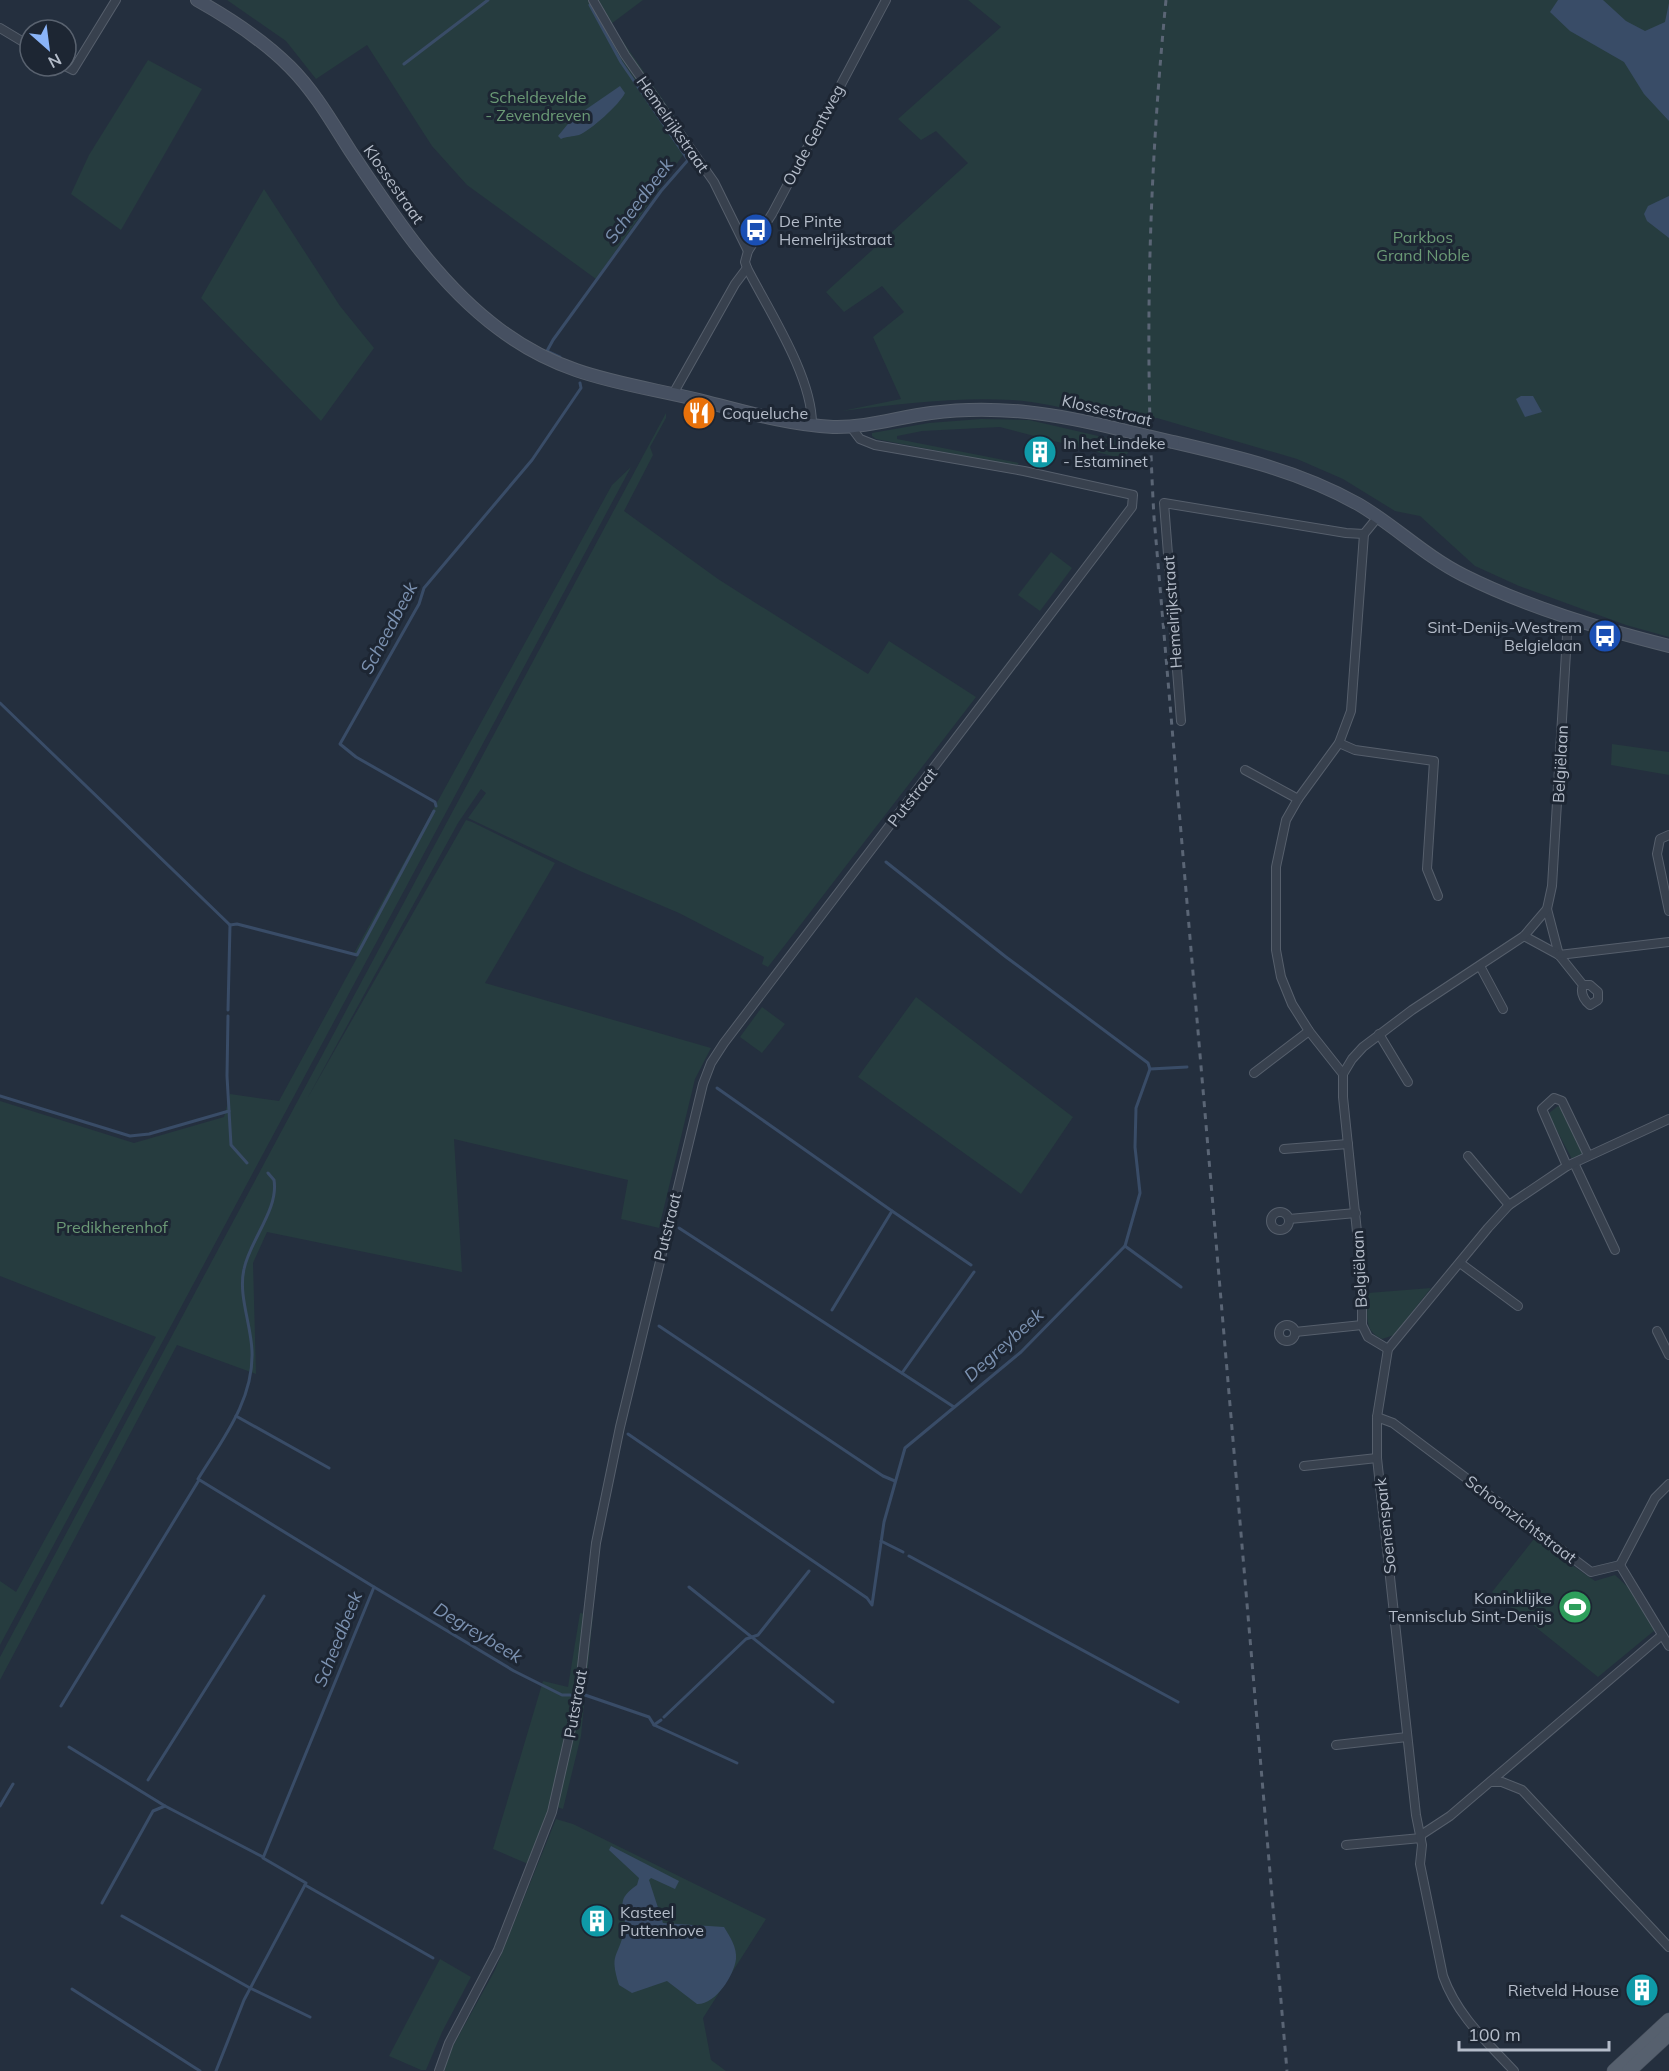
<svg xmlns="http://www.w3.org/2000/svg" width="1669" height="2071" font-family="Mulish,sans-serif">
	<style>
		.green { fill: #263c3f }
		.water { fill: #394c67 }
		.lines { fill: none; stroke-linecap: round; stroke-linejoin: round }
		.stream { stroke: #394c67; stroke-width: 3 }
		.street-casing { stroke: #565f6c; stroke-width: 10 }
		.secondary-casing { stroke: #565f6c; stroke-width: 14 }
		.primary-casing { stroke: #414a57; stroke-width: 15 }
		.street { stroke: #38414e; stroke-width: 8 }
		.secondary { stroke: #465061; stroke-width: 12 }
		.primary { stroke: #56606e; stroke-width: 14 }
		.rail { stroke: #5a6575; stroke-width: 3; stroke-dasharray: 6 6; stroke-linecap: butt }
		.secondary-bridge-casing { stroke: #565f6c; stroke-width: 14; stroke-linecap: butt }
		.secondary-bridge { stroke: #465061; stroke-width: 12 }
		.labels { text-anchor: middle; stroke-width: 6; stroke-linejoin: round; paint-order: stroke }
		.park-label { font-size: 16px; fill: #6b9a76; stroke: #1d2633 }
		.street-label { font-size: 16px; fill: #b4bcc9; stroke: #1d2633 }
		.poi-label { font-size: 16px; fill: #b4bcc9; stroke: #1d2633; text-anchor: start }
		.water-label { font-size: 18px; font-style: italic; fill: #7c92b1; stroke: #1d2633 }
	</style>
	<rect width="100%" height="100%" fill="#242f3e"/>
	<g class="green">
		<path d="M 227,0 L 643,0 L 611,24 L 692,142 L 596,279 L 467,185 L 432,146 L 367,45 L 316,79 L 286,41 Z"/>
		<path d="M 968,0 L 1669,0 L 1669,637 L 1626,625 L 1519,586 L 1475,566 L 1420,516 L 1395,511 L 1343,479 L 1297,459 L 1157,418 C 1108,424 1060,403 1012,400 C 956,397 898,404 842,411 L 901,399 L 873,337 L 904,312 L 882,286 L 844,312 L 826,292 L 968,163 L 936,131 L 921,140 L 898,119 L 1001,27 Z"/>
		<path d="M 148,60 L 202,89 L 121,230 L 71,194 L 89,155 Z"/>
		<path d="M 264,189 L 340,306 L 374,348 L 321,421 L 201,298 Z"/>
		<path d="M 666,413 L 666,418 L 650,447 L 653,455 L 624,511 L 718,579 L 868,674 L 889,641 L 976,697 L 768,967 L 762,964 L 764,957 L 679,913 L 580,871 L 468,818 L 486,793 L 481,789 L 458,823 L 307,1099 L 466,820 L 472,822 L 555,863 L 485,983 L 711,1048 L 695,1079 L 659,1228 L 621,1219 L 628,1180 L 454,1139 L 462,1272 L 267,1232 L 253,1263 L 256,1374 L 177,1345 L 0,1680 L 0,1657 Z"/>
		<path d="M 981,419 L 1029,420 L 1133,444 L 1127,454 L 1120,458 L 1000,427 L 922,431 L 897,436 L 897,439 L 1019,463 L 1016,466 L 876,439 L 872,436 L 872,433 L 929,423 Z"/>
		<path d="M 631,467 L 0,1645 L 0,1581 L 16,1592 L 156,1337 L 0,1276 L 0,1101 L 134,1143 L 224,1117 L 230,1094 L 279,1101 L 358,956 L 353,955 L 612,485 Z"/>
		<path d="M 1051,552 L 1072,568 L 1040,611 L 1018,595 Z"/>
		<path d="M 1612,744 L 1669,752 L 1669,775 L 1611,765 Z"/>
		<path d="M 916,997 L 1073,1117 L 1021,1194 L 858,1077 Z"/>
		<path d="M 762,1007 L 785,1024 L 762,1053 L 740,1037 Z"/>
		<path d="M 1558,1106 L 1563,1108 L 1583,1154 L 1572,1159 L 1548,1114 Z"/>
		<path d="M 1431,1288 L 1394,1335 L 1382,1339 C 1362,1331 1368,1311 1368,1293 Z"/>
		<path d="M 1534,1539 L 1595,1581 L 1615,1575 L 1630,1589 L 1655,1630 L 1598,1677 L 1492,1592 Z"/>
		<path d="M 580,1613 L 593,1615 L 581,1736 L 563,1809 L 550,1805 L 528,1864 L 493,1849 L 543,1681 L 568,1687 Z"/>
		<path d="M 556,1819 L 573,1824 L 766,1919 L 703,2018 L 711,2060 L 726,2071 L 444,2071 L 453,2046 L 495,1970 Z"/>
		<path d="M 440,1959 L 471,1977 L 442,2032 L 426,2070 L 421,2070 L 389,2056 Z"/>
	</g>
	<g class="water">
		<path d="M 1558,0 L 1603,0 L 1626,21 L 1645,31 L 1665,22 L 1669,3 L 1669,121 L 1644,94 L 1624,62 L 1570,31 L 1550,12 Z"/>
		<path d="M 620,86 L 625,93 C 620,104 590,131 579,135 C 572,137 567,136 561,139 L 558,136 L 572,119 Z"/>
		<path d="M 1669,196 L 1669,238 L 1647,221 L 1644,214 L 1648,206 Z"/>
		<path d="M 1521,396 L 1533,396 L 1542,412 L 1525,417 L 1516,399 Z"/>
		<path d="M 611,1846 L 679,1881 L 675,1889 L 651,1878 L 649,1880 L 663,1923 L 724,1927 C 730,1937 737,1947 736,1959 C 734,1976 715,2005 697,2004 L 667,1981 L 632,1993 L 619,1985 C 609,1952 618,1959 624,1931 C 629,1908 611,1903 637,1885 L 639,1878 L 609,1850 Z"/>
	</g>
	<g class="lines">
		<g class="stream">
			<path d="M 404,64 L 488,0"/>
			<path d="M 560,357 L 547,351 L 553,340 L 661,191 L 688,160 L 621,62 L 590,5"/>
			<path d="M 0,703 L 230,925"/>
			<path d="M 436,806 L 435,802 L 356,757 L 340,744 L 419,604 L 424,588 L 532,460 L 581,388 L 580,383"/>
			<path d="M 886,862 L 1006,957 L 1148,1063 L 1150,1069"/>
			<path d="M 230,925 L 237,924 L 357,955 L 434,811"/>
			<path d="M 228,1010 L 230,925"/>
			<path d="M 228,1016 L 227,1076 L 231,1145 L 247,1163"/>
			<path d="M 717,1088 L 892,1211"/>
			<path d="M 0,1096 L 130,1136 L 149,1134 L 229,1111"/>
			<path d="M 679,1228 L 954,1407"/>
			<path d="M 1125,1246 L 1181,1287"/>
			<path d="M 832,1310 L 892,1211 L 971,1265"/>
			<path d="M 659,1326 L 883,1476 L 895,1481"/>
			<path d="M 902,1373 L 974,1272"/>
			<path d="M 236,1416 L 329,1468"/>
			<path d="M 628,1434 L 867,1598 L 872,1605 L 884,1522 L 905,1448 L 1021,1352 L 1125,1246 L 1140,1193 L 1135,1147 L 1136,1108 L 1150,1069 L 1187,1067"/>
			<path d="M 881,1541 L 903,1552"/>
			<path d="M 909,1556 L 1178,1702"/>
			<path d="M 374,1587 L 514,1671 L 562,1695 L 571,1695"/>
			<path d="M 689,1587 L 833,1702"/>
			<path d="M 585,1695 L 649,1717 L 654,1725 L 661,1720"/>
			<path d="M 61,1706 L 199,1480"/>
			<path d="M 664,1717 L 746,1639 L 758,1635 L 809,1571"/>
			<path d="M 654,1725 L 737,1763"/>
			<path d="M 69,1747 L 165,1806 L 263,1857"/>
			<path d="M 148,1780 L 264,1596"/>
			<path d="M 0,1806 L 13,1784"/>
			<path d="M 305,1885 L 433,1958"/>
			<path d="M 102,1903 L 153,1811 L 165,1806"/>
			<path d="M 122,1916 L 250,1988 L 310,2017"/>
			<path d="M 72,1989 L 200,2071"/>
			<path d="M 216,2071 L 244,2000 L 306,1883 L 263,1858 L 374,1587 L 198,1479 C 222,1440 254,1400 252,1351 C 251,1324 238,1295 244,1269 C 250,1240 279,1209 274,1180 L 268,1173"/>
		</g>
		<defs>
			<g id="street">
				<path d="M 593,0 L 625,55 L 714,182 L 748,251"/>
				<path d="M 0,28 L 30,46"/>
				<path d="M 65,66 L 73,70 L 116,0"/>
				<path d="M 673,394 L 735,284 L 747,268"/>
				<path d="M 812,424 C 812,376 769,311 747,268 L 745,262 L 748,251 L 772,214 L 886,0"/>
				<path d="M 1181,721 L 1164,503 L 1346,533 L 1364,534 L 1377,518"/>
				<path d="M 1339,743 L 1355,750 L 1434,761 L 1427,869 L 1438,896"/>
				<path d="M 1245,770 L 1298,799"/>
				<path d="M 1669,835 L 1660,839 L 1657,854 L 1669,911"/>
				<path d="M 1547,909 L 1559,955"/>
				<path d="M 1524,936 L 1559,955 L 1583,985 L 1590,985 L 1598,992 L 1598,1000 L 1590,1005 C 1583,999 1580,993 1583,985"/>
				<path d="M 1559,955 L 1669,942"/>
				<path d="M 1480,966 L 1503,1009"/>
				<path d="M 1379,1034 L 1408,1082"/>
				<path d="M 1254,1073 L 1309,1031"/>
				<path d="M 1343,1074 L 1309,1031 L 1292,1004 L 1281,977 L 1276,950 L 1276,867 L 1286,820 L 1298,799 L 1339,743 L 1351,711 L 1364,534"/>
				<path d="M 1284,1149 L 1348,1144"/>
				<path d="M 1468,1156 L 1509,1205"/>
				<path d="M 1574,1163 L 1615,1250"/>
				<path d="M 1567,1166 L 1542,1109 L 1554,1098 L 1562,1101 L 1588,1155"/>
				<circle cx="1280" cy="1221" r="9"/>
				<path d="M 1289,1219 L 1356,1213"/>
				<path d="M 1460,1263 L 1518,1306"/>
				<circle cx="1287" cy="1333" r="8"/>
				<path d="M 1657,1331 L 1669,1355"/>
				<path d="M 1295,1332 L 1362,1325"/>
				<path d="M 1388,1349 L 1368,1337 L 1362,1325 L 1362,1280 L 1343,1097 L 1343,1074 L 1352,1059 L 1363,1047 L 1412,1010 L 1524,936 L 1547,909 L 1552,886 L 1568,619"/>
				<path d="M 1377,1417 L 1393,1423 L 1591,1572 L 1620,1565 L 1669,1646"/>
				<path d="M 1304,1466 L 1377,1458"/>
				<path d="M 1620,1565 L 1655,1498 L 1669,1484"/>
				<path d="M 1336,1745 L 1407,1737"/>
				<path d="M 1491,1782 L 1502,1782 L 1522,1790 L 1669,1947"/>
				<path d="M 1421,1835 L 1450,1816 L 1662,1635"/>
				<path d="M 1346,1845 L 1421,1838"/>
				<path d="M 439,2071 L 449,2043 L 498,1950 L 552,1812 L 579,1693 L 596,1543 L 620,1427 L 703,1084 L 711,1063 L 724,1043 L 1132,507 L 1133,495 L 1024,471 L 875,445 L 860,439 L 851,427"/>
				<path d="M 1514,2071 C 1486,2041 1457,2015 1443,1976 L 1420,1864 L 1422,1845 L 1416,1815 L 1377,1458 L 1377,1417 L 1388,1349 L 1488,1228 L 1509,1205 L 1567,1166 L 1669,1119"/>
			</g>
			<g id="secondary">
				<path d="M 197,0 C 231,19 263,40 290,67 C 315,92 333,124 351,152 C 393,215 437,283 499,329 C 564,378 623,382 699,400 C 742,411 788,425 833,427 C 866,428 899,417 931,413 C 997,404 1058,414 1122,430"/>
				<path d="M 1173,442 C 1238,457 1299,471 1358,504 C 1394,525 1425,556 1463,575 C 1529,608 1598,628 1669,646"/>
			</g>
			<g id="primary">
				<path d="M 1614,2071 L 1669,2020"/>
				<path d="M 1629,2071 L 1669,2034"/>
			</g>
		</defs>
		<use href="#street" class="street-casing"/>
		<use href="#secondary" class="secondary-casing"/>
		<use href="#primary" class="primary-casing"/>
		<use href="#street" class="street"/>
		<use href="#secondary" class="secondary"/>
		<use href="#primary" class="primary"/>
		<path class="rail" d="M 1166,0 C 1149,172 1144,345 1154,517 L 1287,2071"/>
		<defs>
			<path id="secondary-bridge" d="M 1122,430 L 1173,442"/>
		</defs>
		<use href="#secondary-bridge" class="secondary-bridge-casing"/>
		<use href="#secondary-bridge" class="secondary-bridge"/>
	</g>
	<defs>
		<symbol id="bus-disc" viewBox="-11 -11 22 22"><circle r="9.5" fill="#1a4fb4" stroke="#1d2633"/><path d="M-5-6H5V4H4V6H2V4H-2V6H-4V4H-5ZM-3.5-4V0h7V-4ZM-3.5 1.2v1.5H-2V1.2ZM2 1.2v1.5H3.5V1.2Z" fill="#fff"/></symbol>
		<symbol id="restaurant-disc" viewBox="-11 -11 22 22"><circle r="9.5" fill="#e8710a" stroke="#1d2633"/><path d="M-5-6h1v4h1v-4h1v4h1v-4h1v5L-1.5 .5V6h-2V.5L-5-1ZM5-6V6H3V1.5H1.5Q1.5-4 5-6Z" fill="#fff"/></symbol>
		<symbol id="building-disc" viewBox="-11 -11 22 22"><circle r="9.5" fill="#0f9aa8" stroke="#1d2633"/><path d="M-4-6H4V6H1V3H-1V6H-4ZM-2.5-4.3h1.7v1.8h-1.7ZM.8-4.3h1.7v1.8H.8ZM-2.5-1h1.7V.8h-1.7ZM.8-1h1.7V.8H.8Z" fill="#fff"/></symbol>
		<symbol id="stadium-disc" viewBox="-11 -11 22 22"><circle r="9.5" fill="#2e9e5b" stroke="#1d2633"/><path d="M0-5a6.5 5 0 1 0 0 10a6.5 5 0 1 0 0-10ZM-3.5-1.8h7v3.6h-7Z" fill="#fff"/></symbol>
	</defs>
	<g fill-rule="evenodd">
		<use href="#bus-disc" x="737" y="211" width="38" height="38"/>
		<use href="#restaurant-disc" x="680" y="394" width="38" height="38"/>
		<use href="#building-disc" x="1021" y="433" width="38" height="38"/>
		<use href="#bus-disc" x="1586" y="617" width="38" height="38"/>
		<use href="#stadium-disc" x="1556" y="1588" width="38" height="38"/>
		<use href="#building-disc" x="578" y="1902" width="38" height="38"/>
		<use href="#building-disc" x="1623" y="1971" width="38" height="38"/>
	</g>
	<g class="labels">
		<g class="park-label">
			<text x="538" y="103">Scheldevelde<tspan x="538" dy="18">- Zevendreven</tspan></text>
			<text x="1423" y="243">Parkbos<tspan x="1423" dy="18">Grand Noble</tspan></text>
			<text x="112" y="1233">Predikherenhof</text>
		</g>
		<g class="street-label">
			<text transform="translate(673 124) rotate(55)" y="6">Hemelrijkstraat</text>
			<text transform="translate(813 135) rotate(-62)" y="6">Oude Gentweg</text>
			<text transform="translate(394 184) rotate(55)" y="6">Klossestraat</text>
			<text transform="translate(1107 410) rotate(13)" y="6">Klossestraat</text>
			<text transform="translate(1172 612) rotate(-94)" y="6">Hemelrijkstraat</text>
			<text transform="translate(1560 764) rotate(-87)" y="6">Belgiëlaan</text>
			<text transform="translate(912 797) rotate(-52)" y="6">Putstraat</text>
			<text transform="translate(667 1227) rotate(-76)" y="6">Putstraat</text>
			<text transform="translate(1359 1269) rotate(-93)" y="6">Belgiëlaan</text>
			<text transform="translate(1521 1519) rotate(37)" y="6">Schoonzichtstraat</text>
			<text transform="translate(1385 1526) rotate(-96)" y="6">Soenenspark</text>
			<text transform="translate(575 1704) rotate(-80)" y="6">Putstraat</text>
		</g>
		<g class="poi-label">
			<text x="779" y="227">De Pinte<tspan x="779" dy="18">Hemelrijkstraat</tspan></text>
			<text x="722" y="419">Coqueluche</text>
			<text x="1063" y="449">In het Lindeke<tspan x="1063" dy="18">- Estaminet</tspan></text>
			<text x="1582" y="633" text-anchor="end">Sint-Denijs-Westrem<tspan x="1582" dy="18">Belgielaan</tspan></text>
			<text x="1552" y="1604" text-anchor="end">Koninklijke<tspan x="1552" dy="18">Tennisclub Sint-Denijs</tspan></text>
			<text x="620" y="1918">Kasteel<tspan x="620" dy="18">Puttenhove</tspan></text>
			<text x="1619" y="1996" text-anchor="end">Rietveld House</text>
		</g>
		<g class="water-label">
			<text transform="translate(639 201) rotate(-53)" y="6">Scheedbeek</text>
			<text transform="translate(389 628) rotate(-62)" y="6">Scheedbeek</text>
			<text transform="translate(1004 1345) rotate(-42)" y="6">Degreybeek</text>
			<text transform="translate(478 1633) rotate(31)" y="6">Degreybeek</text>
			<text transform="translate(338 1639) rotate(-68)" y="6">Scheedbeek</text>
		</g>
	</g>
	<g transform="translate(48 48) rotate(152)"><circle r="28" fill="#1d2633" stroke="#59626f" stroke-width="1.5"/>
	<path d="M0-4.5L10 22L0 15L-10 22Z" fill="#8ab4f8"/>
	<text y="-9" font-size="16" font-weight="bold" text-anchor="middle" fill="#b4bcc9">N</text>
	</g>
	<path d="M1459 2041v9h150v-9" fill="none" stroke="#b4bcc9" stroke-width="3"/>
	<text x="1468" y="2041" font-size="18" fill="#b4bcc9" stroke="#1d2633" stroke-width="4.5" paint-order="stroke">100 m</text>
</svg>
